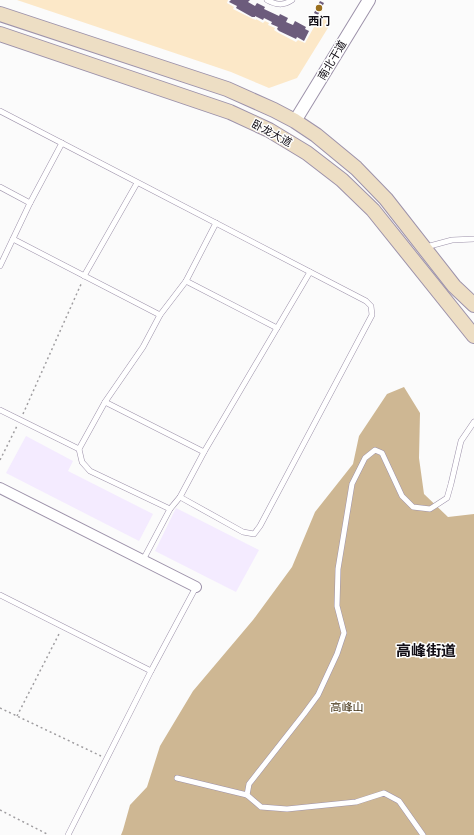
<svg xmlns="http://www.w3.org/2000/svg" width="474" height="835" font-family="Ubuntu,'Noto Sans SC',sans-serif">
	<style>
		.built { fill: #f4ebff }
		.green { fill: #fce8c8 }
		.forest { fill: #ceb793 }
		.building { fill: #6c5c7c }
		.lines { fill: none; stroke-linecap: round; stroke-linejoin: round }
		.service-casing { stroke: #9d92aa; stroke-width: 6 }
		.minor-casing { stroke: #9d92aa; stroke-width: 12 }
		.tertiary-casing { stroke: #9d92aa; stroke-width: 14 }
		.secondary-casing { stroke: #9d92aa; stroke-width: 16 }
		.path { stroke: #a09ea1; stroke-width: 1.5; stroke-dasharray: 2 3; stroke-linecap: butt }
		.service { stroke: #fff; stroke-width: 5 }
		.minor { stroke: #fff; stroke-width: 10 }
		.tertiary { stroke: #fff; stroke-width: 12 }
		.secondary { stroke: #eddec4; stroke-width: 14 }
		.poi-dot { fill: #9a6f1e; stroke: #fff; stroke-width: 1.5 }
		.labels { text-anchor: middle; stroke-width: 3; stroke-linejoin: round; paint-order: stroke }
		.poi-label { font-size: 11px; font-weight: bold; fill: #110d15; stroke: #fff }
		.street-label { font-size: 11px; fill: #110d15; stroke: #fff }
		.park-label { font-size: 11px; fill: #3d2c0e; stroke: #fff }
		.district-label { font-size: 15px; font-weight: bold; fill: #110d15; stroke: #fff }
	</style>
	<rect width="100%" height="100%" fill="#fbfbfb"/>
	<g class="built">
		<path d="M 26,436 L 73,461 L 68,471 L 153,514 L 139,541 L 6,473 Z"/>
		<path d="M 176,508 L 259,550 L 236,592 L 155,551 Z"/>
	</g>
	<path class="green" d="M 17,0 L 228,0 L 227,3 L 234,7 L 233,9 L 253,19 L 256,20 L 256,19 L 263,23 L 265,21 L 269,23 L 268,25 L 275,28 L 274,30 L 277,32 L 296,42 L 298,40 L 305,43 L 314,27 L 315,27 L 320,17 L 331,23 L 297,78 L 269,88 L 231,72 Z"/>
	<path class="forest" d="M 404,387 L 420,413 L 419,458 L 424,494 L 448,517 L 474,514 L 474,835 L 121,835 L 123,830 L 130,805 L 147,787 L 160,746 L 193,691 L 253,620 L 292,567 L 315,512 L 353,464 L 359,436 L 387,394 Z"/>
	<g class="building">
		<path d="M 231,0 L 250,0 L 248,2 L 255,6 L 257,3 L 265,7 L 264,9 L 279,16 L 280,14 L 288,18 L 286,22 L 293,25 L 295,21 L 306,27 L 305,29 L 309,31 L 304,41 L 297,37 L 296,39 L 279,31 L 277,29 L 278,27 L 271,24 L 272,22 L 264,18 L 263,20 L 255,16 L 255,17 L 252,17 L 236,8 L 237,6 L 229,2 Z"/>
		<path d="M 320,1 L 324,3 L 318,15 L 314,13 Z"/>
	</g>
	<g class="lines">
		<defs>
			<g id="service">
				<path d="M 267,0 C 276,5 283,6 292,0"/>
				<path d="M 0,111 L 366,301 L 371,306 L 372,315 L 260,526 L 254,534 L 243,532 L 180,497"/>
				<path d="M 0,187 L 30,203"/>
				<path d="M 13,239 L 160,315"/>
				<path d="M 426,247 L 452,240 L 474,239"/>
				<path d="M 0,266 L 30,203 L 62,143"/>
				<path d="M 84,276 L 137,183"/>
				<path d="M 186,281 L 277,328"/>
				<path d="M 105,402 L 204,452"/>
				<path d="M 0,410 L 79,449"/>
				<path d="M 170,509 L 90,471 L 82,462 L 79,449 L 105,402 L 143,347 L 160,315 L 186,281 L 216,223"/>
				<path d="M 143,560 L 170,509 L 180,497 L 204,452 L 310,272"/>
				<path d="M 0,595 L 151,671"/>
				<path d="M 177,778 L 247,795"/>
				<path d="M 68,835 L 151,671 L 196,587"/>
				<path d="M 423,835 L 399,801 L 384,793 L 356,802 L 287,809 L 261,807 L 247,795 L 249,784 L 304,714 L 318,695 L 337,654 L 344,633 L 337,606 L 338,569 L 352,484 L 365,458 L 375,450 L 382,453 L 402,496 L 413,507 L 430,509 L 447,498 L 451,484 L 461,441 L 474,422"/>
			</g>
			<path id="minor" d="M 0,488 L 196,587"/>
			<path id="tertiary" d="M 295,121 L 369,0"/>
			<g id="secondary">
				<path d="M 0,14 L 227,89 L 274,110 L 295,121 L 316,135 L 356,168 L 386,199 L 454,286 L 474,305"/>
				<path d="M 0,34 L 230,112 L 269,130 L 307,153 L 342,180 L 373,210 L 474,336"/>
			</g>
		</defs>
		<use href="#service" class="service-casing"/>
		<use href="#minor" class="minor-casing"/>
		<use href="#tertiary" class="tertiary-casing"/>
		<use href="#secondary" class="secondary-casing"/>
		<g class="path">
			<path d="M 23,414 L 82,282"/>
			<path d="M 0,460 L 17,426"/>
			<path d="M 0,708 L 101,756"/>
			<path d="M 17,716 L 60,632"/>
			<path d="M 0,810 L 49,835"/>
		</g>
		<use href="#service" class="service"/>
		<use href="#minor" class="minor"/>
		<use href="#tertiary" class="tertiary"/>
		<use href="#secondary" class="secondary"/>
	</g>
	<circle class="poi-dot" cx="319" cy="8" r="4"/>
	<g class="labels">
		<g class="poi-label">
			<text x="319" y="25">西门</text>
		</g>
		<g class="street-label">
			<text transform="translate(332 60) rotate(-59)" y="4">南北干道</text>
			<text transform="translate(272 133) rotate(28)" y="4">卧龙大道</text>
		</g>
		<g class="park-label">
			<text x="347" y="711">高峰山</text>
		</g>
		<g class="district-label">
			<text x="426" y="656">高峰街道</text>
		</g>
	</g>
</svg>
